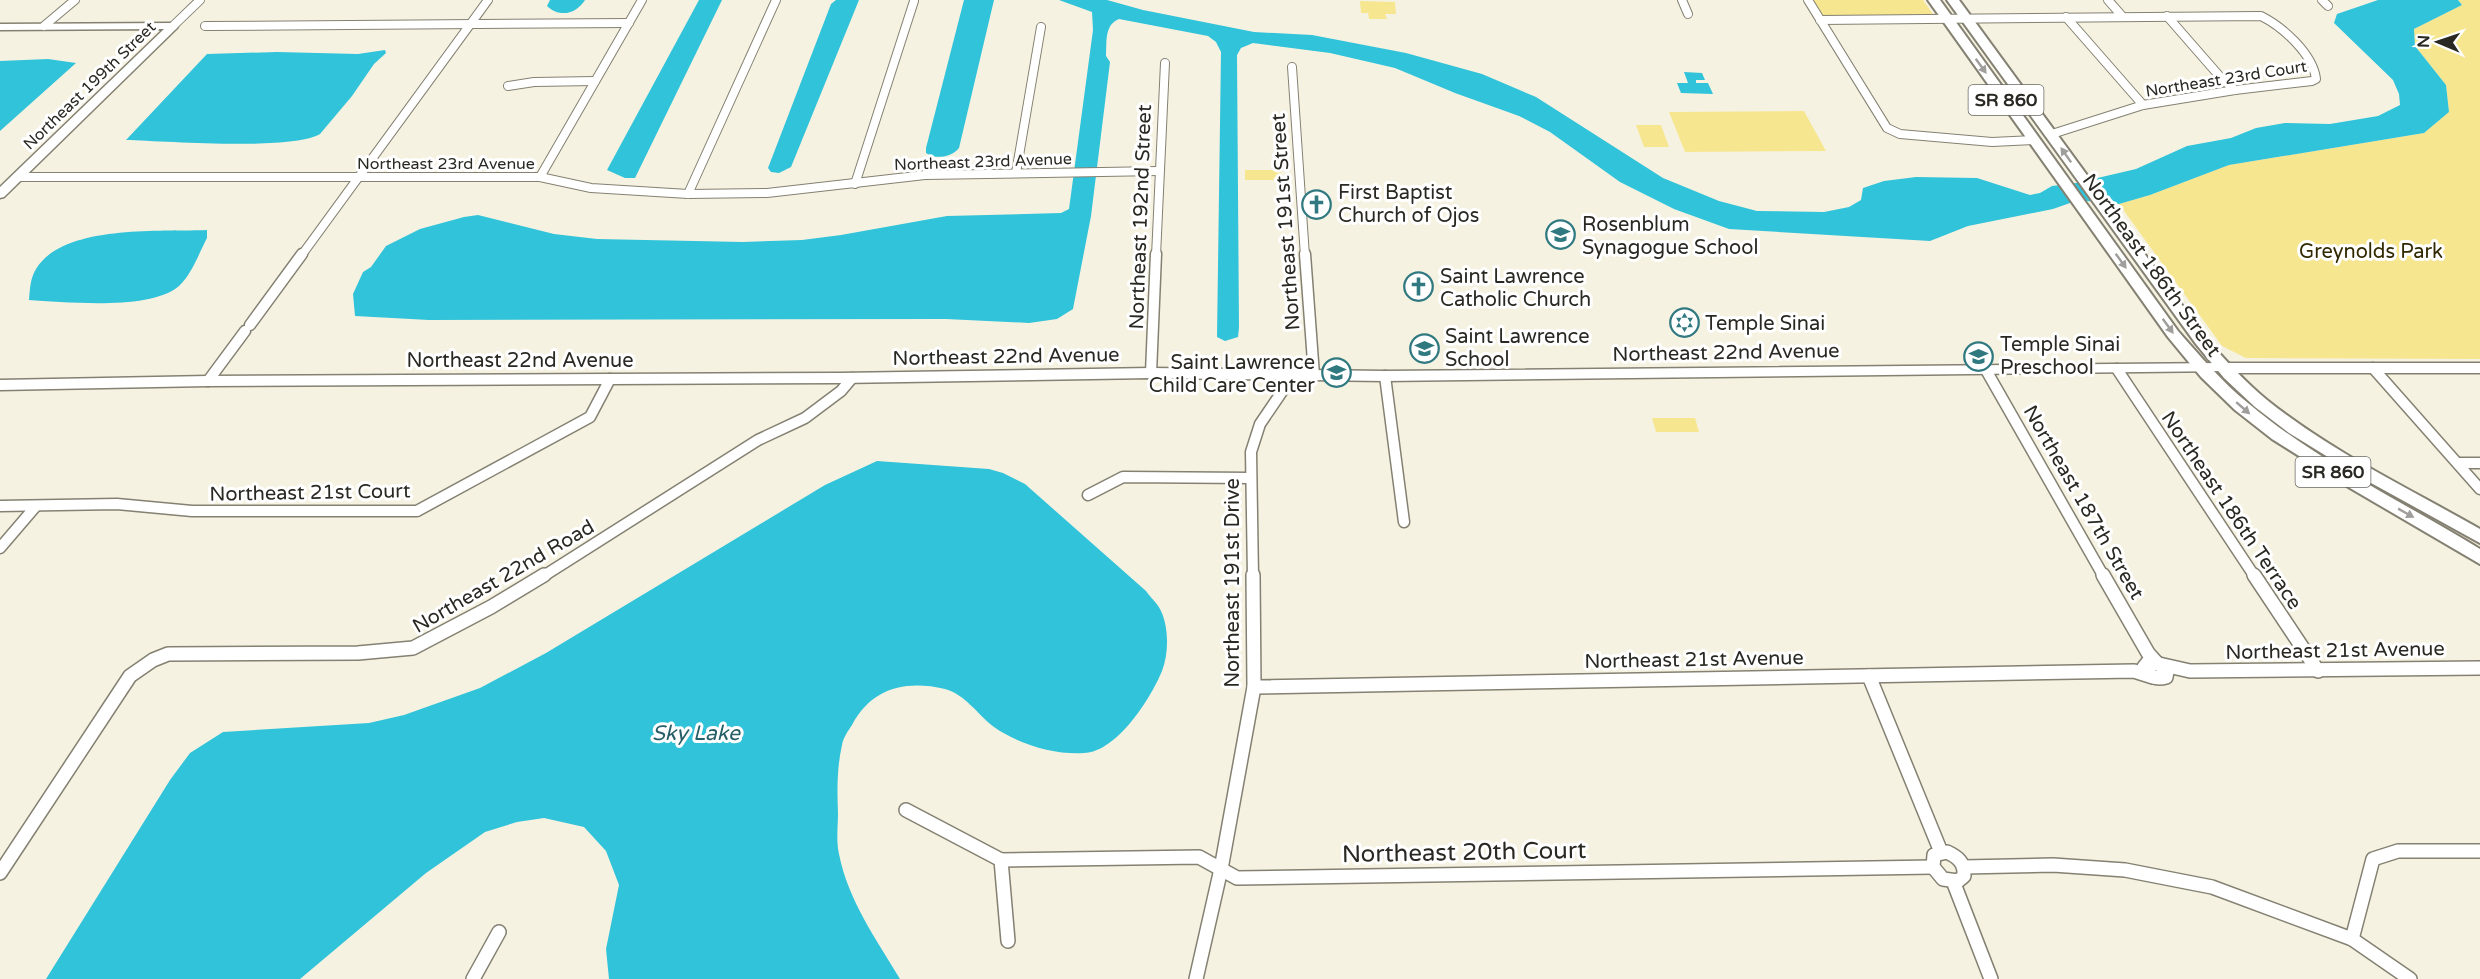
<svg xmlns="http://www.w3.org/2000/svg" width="2480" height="979" font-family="'Varela Round',sans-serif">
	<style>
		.green { fill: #f7e690 }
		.water { fill: #31c3d9 }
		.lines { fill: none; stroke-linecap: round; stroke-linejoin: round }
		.street-far2-casing { stroke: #848172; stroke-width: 10 }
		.street-far1-casing { stroke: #848172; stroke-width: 13 }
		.street-casing { stroke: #848172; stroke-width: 16 }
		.secondary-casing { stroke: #848172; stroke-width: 3 }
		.primary-casing { stroke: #848172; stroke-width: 4 }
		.street-far2 { stroke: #fff; stroke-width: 8 }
		.street-far1 { stroke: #fff; stroke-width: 10 }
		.street { stroke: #fff; stroke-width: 13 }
		.secondary { fill: #fff; fill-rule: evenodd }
		.primary { fill: #fff; fill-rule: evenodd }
		.oneway { fill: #9f9e9c }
		.labels { text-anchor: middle; stroke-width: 6; stroke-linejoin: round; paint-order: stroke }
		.far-street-label { font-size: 16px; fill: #292822; stroke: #fff }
		.shield { fill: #fff; stroke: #696864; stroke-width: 1.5 }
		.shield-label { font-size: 18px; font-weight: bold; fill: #292822 }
		.poi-label { font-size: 20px; fill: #292822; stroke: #fff; text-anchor: start }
		.street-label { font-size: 20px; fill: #292822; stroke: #fff }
		.park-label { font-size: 20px; fill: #312900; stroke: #fff }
		.water-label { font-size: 21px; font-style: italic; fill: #275f68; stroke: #fff }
		.near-street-label { font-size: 24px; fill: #292822; stroke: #fff }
	</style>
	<rect width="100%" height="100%" fill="#f6f2e2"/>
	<g class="green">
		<path d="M 1813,0 L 1923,0 L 1933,14 L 1829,17 L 1821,15 Z"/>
		<path d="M 2458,0 L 2480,0 L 2480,359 L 2246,358 L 2222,346 L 2119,204 L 2150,195 L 2229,165 L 2424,133 L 2449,112 L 2446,85 L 2415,46 L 2414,29 L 2462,5 Z"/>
		<path d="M 1360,1 L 1395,2 L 1396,14 L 1385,14 L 1387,19 L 1369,19 L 1368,13 L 1361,13 Z"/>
		<path d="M 1804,111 L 1826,151 L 1685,152 L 1669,112 Z"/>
		<path d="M 1636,125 L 1661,125 L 1669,147 L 1644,147 Z"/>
		<rect x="1245" y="170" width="36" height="10"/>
		<path d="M 1652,418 L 1695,418 L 1699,432 L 1656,432 Z"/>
	</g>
	<g class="water">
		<path d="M 550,0 L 585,0 C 576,14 560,18 547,6 Z"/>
		<path d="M 699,0 L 722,0 L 635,178 L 625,178 L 607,170 Z"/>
		<path d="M 836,0 L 859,0 L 791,167 L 779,173 L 771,172 L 768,168 L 831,4 Z"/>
		<path d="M 964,0 L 994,0 L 959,148 C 952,157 936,160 926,153 L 926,148 Z"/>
		<path d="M 1059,0 L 1107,0 L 1143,10 L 1254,32 L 1312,35 L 1406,53 L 1482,74 L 1536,97 L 1663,178 L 1719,201 L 1757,211 L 1824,212 L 1849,207 L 1861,200 L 1863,188 L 1884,181 L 1916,177 L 1977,178 L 2030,195 L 2040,193 L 2052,186 L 2076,183 L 2136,169 L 2187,146 L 2231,138 L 2256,128 L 2285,123 L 2330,124 L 2378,116 L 2400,105 L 2399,94 L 2393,80 L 2334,23 L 2337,14 L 2378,0 L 2458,0 L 2462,5 L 2414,29 L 2415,46 L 2446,85 L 2449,112 L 2424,133 L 2229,165 L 2150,195 L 2119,204 L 2087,201 L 2070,203 L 2053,209 L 1968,226 L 1930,241 L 1729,229 L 1674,209 L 1620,182 L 1550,132 L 1519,116 L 1455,93 L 1395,68 L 1330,53 L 1253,43 L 1241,48 L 1237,55 L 1239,328 L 1238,337 L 1225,341 L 1217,337 L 1221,52 L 1216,42 L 1208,36 L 1119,19 C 1104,25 1107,42 1106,56 L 1110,62 L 1091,216 L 1073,309 L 1057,319 L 1029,323 L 946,319 L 429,320 L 355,316 L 353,294 L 363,272 L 371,267 L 386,246 L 420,229 L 464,217 L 478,215 L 554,234 L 597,239 L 743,242 L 802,240 L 841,235 L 947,216 L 1061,213 L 1069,209 L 1093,30 L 1092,12 Z"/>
		<path d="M 385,50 L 386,53 L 374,64 L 352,96 L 320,134 C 291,151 165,141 126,140 L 207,54 L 277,52 L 358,54 Z"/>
		<path d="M 48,59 L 76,63 L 0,131 L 0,61 Z"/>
		<path d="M 1684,72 L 1702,73 L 1705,80 L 1696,80 L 1696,83 L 1708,83 L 1713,94 L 1681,93 L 1677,83 L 1688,83 Z"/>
		<path d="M 207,230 L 207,238 C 199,253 192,274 179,286 C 150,311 66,302 29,300 C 30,289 30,279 36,269 C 63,224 161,232 207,230 Z"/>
		<path d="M 877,461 L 989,469 L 1003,473 L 1025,484 L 1146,591 C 1150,597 1157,603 1160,609 C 1169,626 1169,653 1162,671 C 1151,698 1117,752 1084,753 C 1055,755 1018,744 994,727 C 977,714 966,695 945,689 C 905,680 872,688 852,725 C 848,731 843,738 842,745 C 837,767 837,790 838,813 C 838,826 836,841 839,854 C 848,900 876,939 900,979 L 609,979 L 606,949 L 619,885 L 606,851 L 584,827 L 544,818 L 517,822 L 485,832 L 426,873 L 300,979 L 46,979 L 170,780 L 190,753 L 223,732 L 369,723 L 404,715 L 480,688 L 546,653 L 825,485 Z"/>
	</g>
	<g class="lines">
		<defs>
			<g id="street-far2">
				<path d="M 1682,0 L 1688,14"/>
				<path d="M 1808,0 L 1887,128 L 1900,134 L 1992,142 L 2034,140"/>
				<path d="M 2108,0 L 2122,16"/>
				<path d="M 2322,0 L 2328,6"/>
				<path d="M 2167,16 L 2222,79 L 2235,90"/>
				<path d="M 2066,17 L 2143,105"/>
				<path d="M 1820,20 L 2261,16 C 2283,27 2313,54 2316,79 L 2312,81 L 2235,90 L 2143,105 L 2052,134"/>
				<path d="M 44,26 L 75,0"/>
				<path d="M 173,26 L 200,0"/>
				<path d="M 205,26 L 629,23"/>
				<path d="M 1292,67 L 1305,256"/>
				<path d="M 508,86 L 534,82 L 595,81"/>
				<path d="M 1016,173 L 1041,27"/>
				<path d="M 18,177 L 540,177 L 591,188 L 688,194 L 767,193 L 925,175 L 1159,171"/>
				<path d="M 540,177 L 642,0"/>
				<path d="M 855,184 L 914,1"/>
				<path d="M 688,194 L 776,0"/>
				<path d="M 301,256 L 488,0"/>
				<path d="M 1156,256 L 1165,63"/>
			</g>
			<g id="street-far1">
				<path d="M 1305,254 L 1314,375"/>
				<path d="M 250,325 L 302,254"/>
				<path d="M 2223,368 L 2480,368"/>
				<path d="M 2373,368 L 2480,489"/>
				<path d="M 2117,369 L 2255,577"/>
				<path d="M 1986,370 L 2104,577"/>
				<path d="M 1151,373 L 1156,254"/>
				<path d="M 1385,376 L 1404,522"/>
				<path d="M 208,381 L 245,331"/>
				<path d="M 2458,463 L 2480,463"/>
				<path d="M 1088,495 L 1123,477 L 1251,478"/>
				<path d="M 0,506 L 117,504 L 192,511 L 417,511 L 590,417 L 610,379"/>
				<path d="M 0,548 L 36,506"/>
				<path d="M 542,577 L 758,440 L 805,418 L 841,391 L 852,378"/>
				<path d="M 1253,577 L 1251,452 L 1260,424 L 1294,374"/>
			</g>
			<g id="street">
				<path d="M 2103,575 L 2148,653 L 2157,663"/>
				<path d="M 2254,575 L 2318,671"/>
				<path d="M 2148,662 L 2159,664 L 2167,672 L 2166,677 C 2156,680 2148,676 2144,667 Z"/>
				<path d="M 2159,664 L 2190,671 L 2480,668"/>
				<path d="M 1869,676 L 1941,852"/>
				<path d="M 1254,687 L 2134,671 L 2153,677"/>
				<path d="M 906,810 L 1001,860 L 1008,941"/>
				<path d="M 1947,852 C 1958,857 1965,863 1964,876 L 1958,881 L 1943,879 L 1933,867 L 1934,855 Z"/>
				<path d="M 1001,860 L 1199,857 L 1237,878 L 1933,867"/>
				<path d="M 1964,867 L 2053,865 L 2125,870 L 2212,887 L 2352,939 L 2410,979"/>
				<path d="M 0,873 L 130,676 L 153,660 L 168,654 L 358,653 L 413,648 L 491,607 L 544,575"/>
				<path d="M 1953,881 L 1991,979"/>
				<path d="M 2352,939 L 2373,859 L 2398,851 L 2480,851"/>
				<path d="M 473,979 L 499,932"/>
				<path d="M 1196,979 L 1221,869 L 1254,687 L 1253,575"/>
			</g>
			<g id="secondary">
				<path d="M 173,23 L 178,26 L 177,28 L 4,197 L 0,198 L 0,187 L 164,29 L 0,30 L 0,24 Z"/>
				<path d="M 2223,363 L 2228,365 L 2230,368 L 2228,371 L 1385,381 L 1151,378 L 839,383 L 208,386 L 0,390 L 0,380 L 208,376 L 839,373 L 1151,368 L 1385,371 Z"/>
			</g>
			<g id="primary">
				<path d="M 1928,0 L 1940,0 L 2178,331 C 2200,356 2222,382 2248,403 C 2318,462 2402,501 2480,549 L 2480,564 L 2350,488 L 2272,439 L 2235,410 L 2201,377 L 2168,337 Z"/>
				<path d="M 1947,0 L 1959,0 L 2206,338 C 2225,360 2245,382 2267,400 C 2332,452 2408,488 2480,529 L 2480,543 L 2362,478 L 2289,433 L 2255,407 L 2224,378 L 2196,344 Z"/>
			</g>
		</defs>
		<use href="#street-far2" class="street-far2-casing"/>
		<use href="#street-far1" class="street-far1-casing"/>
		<use href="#street" class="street-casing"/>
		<use href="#secondary" class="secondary-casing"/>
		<use href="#primary" class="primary-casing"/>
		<use href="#street-far2" class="street-far2"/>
		<use href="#street-far1" class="street-far1"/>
		<use href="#street" class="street"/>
		<use href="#secondary" class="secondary"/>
		<use href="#primary" class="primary"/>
	</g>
	<defs><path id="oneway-solid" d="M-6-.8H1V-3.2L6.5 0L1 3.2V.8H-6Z" transform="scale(1.5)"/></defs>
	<g class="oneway">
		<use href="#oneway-solid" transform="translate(1981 66) rotate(54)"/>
		<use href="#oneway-solid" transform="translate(2066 155) rotate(-125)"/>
		<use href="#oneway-solid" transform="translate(2121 261) rotate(54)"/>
		<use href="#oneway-solid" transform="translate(2168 326) rotate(54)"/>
		<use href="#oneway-solid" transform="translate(2243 408) rotate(41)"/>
		<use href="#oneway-solid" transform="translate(2406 513) rotate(29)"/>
	</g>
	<defs>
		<symbol id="church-ring" viewBox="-11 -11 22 22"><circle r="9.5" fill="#fff" stroke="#307980" stroke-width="1.5"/><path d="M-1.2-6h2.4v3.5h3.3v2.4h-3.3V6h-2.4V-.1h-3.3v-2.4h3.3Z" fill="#307980"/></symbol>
		<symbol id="school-ring" viewBox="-11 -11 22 22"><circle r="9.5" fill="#fff" stroke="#307980" stroke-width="1.5"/><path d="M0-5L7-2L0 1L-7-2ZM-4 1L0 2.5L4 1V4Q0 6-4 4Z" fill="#307980"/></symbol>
		<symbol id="synagogue-ring" viewBox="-11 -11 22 22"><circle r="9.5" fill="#fff" stroke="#307980" stroke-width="1.5"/><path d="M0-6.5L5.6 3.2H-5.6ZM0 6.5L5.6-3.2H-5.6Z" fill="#307980"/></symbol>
	</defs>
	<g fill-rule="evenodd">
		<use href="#church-ring" x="1300" y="188" width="33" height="33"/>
		<use href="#school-ring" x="1544" y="218" width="33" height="33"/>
		<use href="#church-ring" x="1402" y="270" width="33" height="33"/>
		<use href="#synagogue-ring" x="1668" y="306" width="33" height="33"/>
		<use href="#school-ring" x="1408" y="332" width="33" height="33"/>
		<use href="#school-ring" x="1962" y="340" width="33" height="33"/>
		<use href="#school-ring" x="1320" y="356" width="33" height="33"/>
	</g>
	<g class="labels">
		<g class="far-street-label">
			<text transform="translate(2226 78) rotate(-9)" y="6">Northeast 23rd Court</text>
			<text transform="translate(89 85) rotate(-44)" y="6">Northeast 199th Street</text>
			<text transform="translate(983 161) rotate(-2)" y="6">Northeast 23rd Avenue</text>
			<text x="446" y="169">Northeast 23rd Avenue</text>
		</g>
		<g class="shield">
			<rect x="1968.5" y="85" width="75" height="30" rx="4.5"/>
			<rect x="2295.5" y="457" width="75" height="30" rx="4.5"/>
		</g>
		<g class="shield-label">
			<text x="2006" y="106">SR 860</text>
			<text x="2333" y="478">SR 860</text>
		</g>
		<g class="poi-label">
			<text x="1338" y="199">First Baptist<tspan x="1338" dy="23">Church of Ojos</tspan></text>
			<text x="1582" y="231">Rosenblum<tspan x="1582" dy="23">Synagogue School</tspan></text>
			<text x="1440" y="283">Saint Lawrence<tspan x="1440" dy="23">Catholic Church</tspan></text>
			<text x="1705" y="330">Temple Sinai</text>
			<text x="1445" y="343">Saint Lawrence<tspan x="1445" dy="23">School</tspan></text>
			<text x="2000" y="351">Temple Sinai<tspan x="2000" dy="23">Preschool</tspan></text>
			<text x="1315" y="369" text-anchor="end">Saint Lawrence<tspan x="1315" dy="23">Child Care Center</tspan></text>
		</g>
		<g class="street-label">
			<text transform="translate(1140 217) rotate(-88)" y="7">Northeast 192nd Street</text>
			<text transform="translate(1285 222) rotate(-94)" y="7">Northeast 191st Street</text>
			<text transform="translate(2152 265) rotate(54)" y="7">Northeast 186th Street</text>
			<text transform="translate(1726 352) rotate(-1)" y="7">Northeast 22nd Avenue</text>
			<text transform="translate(1006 356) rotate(-1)" y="7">Northeast 22nd Avenue</text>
			<text x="520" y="367">Northeast 22nd Avenue</text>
			<text transform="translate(310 492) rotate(-1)" y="7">Northeast 21st Court</text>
			<text transform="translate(2084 502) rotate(60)" y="7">Northeast 187th Street</text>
			<text transform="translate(2232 510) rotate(56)" y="7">Northeast 186th Terrace</text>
			<text transform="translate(503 576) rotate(-30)" y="7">Northeast 22nd Road</text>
			<text transform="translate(1232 583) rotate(-90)" y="7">Northeast 191st Drive</text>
			<text transform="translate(2335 650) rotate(-1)" y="7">Northeast 21st Avenue</text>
			<text transform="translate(1694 659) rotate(-1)" y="7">Northeast 21st Avenue</text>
		</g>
		<g class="park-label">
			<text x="2371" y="258">Greynolds Park</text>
		</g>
		<g class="water-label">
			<text x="696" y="740">Sky Lake</text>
		</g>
		<g class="near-street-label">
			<text transform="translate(1464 852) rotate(-1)" y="8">Northeast 20th Court</text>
		</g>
	</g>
	<g transform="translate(2438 42) rotate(272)" stroke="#ffffff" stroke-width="4.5" paint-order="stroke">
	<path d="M0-4.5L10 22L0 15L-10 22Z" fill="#292822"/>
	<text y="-9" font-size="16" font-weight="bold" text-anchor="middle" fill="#292822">N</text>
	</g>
</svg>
